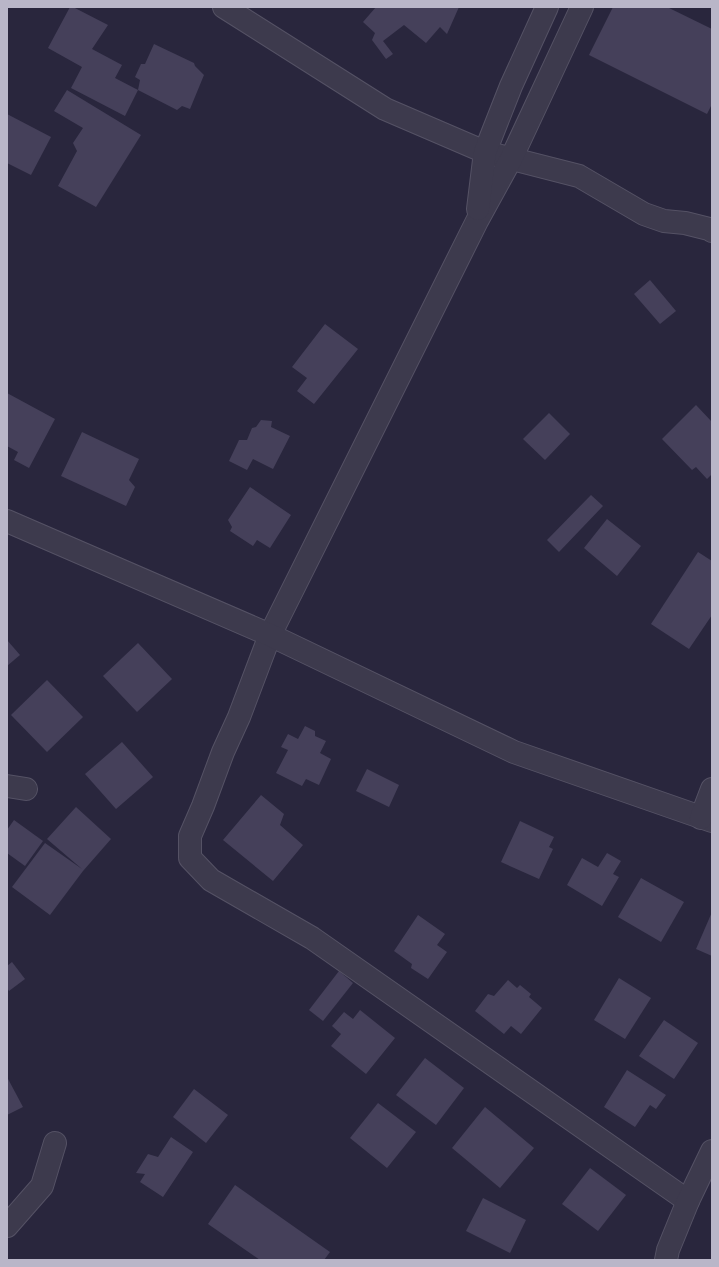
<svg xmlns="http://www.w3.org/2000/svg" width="719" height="1267" font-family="Quicksand,sans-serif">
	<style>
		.building { fill: #45405a }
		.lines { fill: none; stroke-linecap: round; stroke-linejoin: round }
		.street-casing { stroke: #555265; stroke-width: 24 }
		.street { stroke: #3d3a4d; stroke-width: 22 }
	</style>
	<rect width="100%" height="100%" fill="#29263d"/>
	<g class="building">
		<path d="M 70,7 L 73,7 L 108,25 L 92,49 L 122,65 L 115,78 L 138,90 L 125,116 L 71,88 L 82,67 L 48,48 Z"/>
		<path d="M 376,7 L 459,7 L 447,34 L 440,27 L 426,43 L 404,25 L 383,41 L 393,54 L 386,59 L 372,40 L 375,33 L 363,22 Z"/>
		<path d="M 613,7 L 667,7 L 712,29 L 712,104 L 707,114 L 589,55 Z"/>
		<path d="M 154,44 L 194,63 L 195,66 L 204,75 L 190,109 L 182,106 L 177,110 L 138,90 L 140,80 L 135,77 L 141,64 L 145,64 Z"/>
		<path d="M 67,90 L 141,135 L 96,207 L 58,186 L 77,151 L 73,143 L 83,128 L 54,111 Z"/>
		<path d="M 7,114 L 51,137 L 31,175 L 7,163 Z"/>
		<path d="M 650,280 L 676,311 L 660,324 L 634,294 Z"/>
		<path d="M 325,324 L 358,349 L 314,404 L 297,391 L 307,378 L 292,367 Z"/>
		<path d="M 7,393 L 55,419 L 29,468 L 14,460 L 18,452 L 7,446 Z"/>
		<path d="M 696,405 L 712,422 L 712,474 L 707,479 L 696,467 L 692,470 L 662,439 Z"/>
		<path d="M 549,413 L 570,434 L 545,460 L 523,439 Z"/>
		<path d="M 261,420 L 272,421 L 271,427 L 290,436 L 273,469 L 253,459 L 247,470 L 229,461 L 239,440 L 247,440 L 252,428 L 256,427 Z"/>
		<path d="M 82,432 L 139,459 L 129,480 L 135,487 L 126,506 L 61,476 Z"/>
		<path d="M 250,487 L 291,515 L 270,548 L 257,540 L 253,546 L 230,531 L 232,527 L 228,520 Z"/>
		<path d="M 591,495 L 603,506 L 559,552 L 547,540 Z"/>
		<path d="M 607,519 L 641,546 L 617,576 L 584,548 Z"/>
		<path d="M 698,552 L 712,561 L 712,615 L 689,649 L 651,624 Z"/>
		<path d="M 7,640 L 20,655 L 7,666 Z"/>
		<path d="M 138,643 L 172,679 L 137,712 L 103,676 Z"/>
		<path d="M 47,680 L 83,717 L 47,752 L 11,715 Z"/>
		<path d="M 305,726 L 315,731 L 315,736 L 326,741 L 320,753 L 331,759 L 319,785 L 306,779 L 302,786 L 276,773 L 288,750 L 281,747 L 288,734 L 298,739 Z"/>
		<path d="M 122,742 L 153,777 L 116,809 L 85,774 Z"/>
		<path d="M 367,769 L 399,785 L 389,807 L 356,791 Z"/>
		<path d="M 261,795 L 284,814 L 280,825 L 303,845 L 273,881 L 223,840 Z"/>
		<path d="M 76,807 L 111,839 L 83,871 L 50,915 L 12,887 L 45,843 L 82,869 L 47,839 Z"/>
		<path d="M 14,820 L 43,841 L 25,866 L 7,853 L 7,830 Z"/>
		<path d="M 520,821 L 554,837 L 549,847 L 553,849 L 539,879 L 501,862 Z"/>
		<path d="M 607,853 L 621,861 L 613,874 L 619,877 L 602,906 L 567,885 L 582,858 L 598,867 Z"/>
		<path d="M 641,878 L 684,902 L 661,942 L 618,917 Z"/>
		<path d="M 712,912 L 712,956 L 696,949 Z"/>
		<path d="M 418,915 L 445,934 L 437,945 L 447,952 L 428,979 L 411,968 L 412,964 L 394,951 Z"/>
		<path d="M 12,962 L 25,979 L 9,991 L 7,988 L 7,966 Z"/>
		<path d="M 339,971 L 353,983 L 323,1021 L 309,1010 Z"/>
		<path d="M 619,978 L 651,998 L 625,1039 L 594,1020 Z"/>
		<path d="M 508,980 L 517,988 L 520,985 L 531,994 L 529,997 L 542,1008 L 521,1034 L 511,1026 L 504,1034 L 475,1011 L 488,994 L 494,996 Z"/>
		<path d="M 360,1010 L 395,1038 L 366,1074 L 331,1046 L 341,1034 L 332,1026 L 344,1012 L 353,1019 Z"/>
		<path d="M 664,1020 L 698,1043 L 674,1079 L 639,1056 Z"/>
		<path d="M 425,1058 L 464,1088 L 436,1125 L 396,1095 Z"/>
		<path d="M 627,1070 L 666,1095 L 656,1109 L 650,1105 L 635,1127 L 604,1107 Z"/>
		<path d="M 7,1077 L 23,1107 L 7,1115 Z"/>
		<path d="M 194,1089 L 228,1115 L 206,1143 L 173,1117 Z"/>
		<path d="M 378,1103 L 416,1132 L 387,1168 L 350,1138 Z"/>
		<path d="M 485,1107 L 534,1148 L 500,1188 L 452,1148 Z"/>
		<path d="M 171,1137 L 193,1152 L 163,1197 L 140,1182 L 145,1174 L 136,1173 L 148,1154 L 158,1157 Z"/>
		<path d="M 590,1168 L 626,1195 L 598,1231 L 562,1204 Z"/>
		<path d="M 235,1185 L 330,1252 L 324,1260 L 260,1260 L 208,1224 Z"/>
		<path d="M 483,1198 L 526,1220 L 510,1253 L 466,1231 Z"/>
	</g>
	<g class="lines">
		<defs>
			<g id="street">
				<path d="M 224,7 L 385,109 L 485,152 L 579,176 L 644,214 L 664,221 L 685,223 L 709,229 L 712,231"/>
				<path d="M 582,7 L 511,159 L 477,221 L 270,635 L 239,717 L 223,752 L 203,806 L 190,836 L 190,858 L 211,880 L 312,938 L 688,1201"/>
				<path d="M 478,209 L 485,152 L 511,86 L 547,7"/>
				<path d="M 7,521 L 270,635 L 514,752 L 712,821"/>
				<path d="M 7,786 L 26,789"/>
				<path d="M 701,818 L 712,789"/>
				<path d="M 7,1226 L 42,1186 L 55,1143"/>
				<path d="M 666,1260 L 668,1250 L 688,1201 L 712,1151"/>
			</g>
		</defs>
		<use href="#street" class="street-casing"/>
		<use href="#street" class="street"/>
	</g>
	<rect width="719" height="1267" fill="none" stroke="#b9b6c8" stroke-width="16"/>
</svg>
